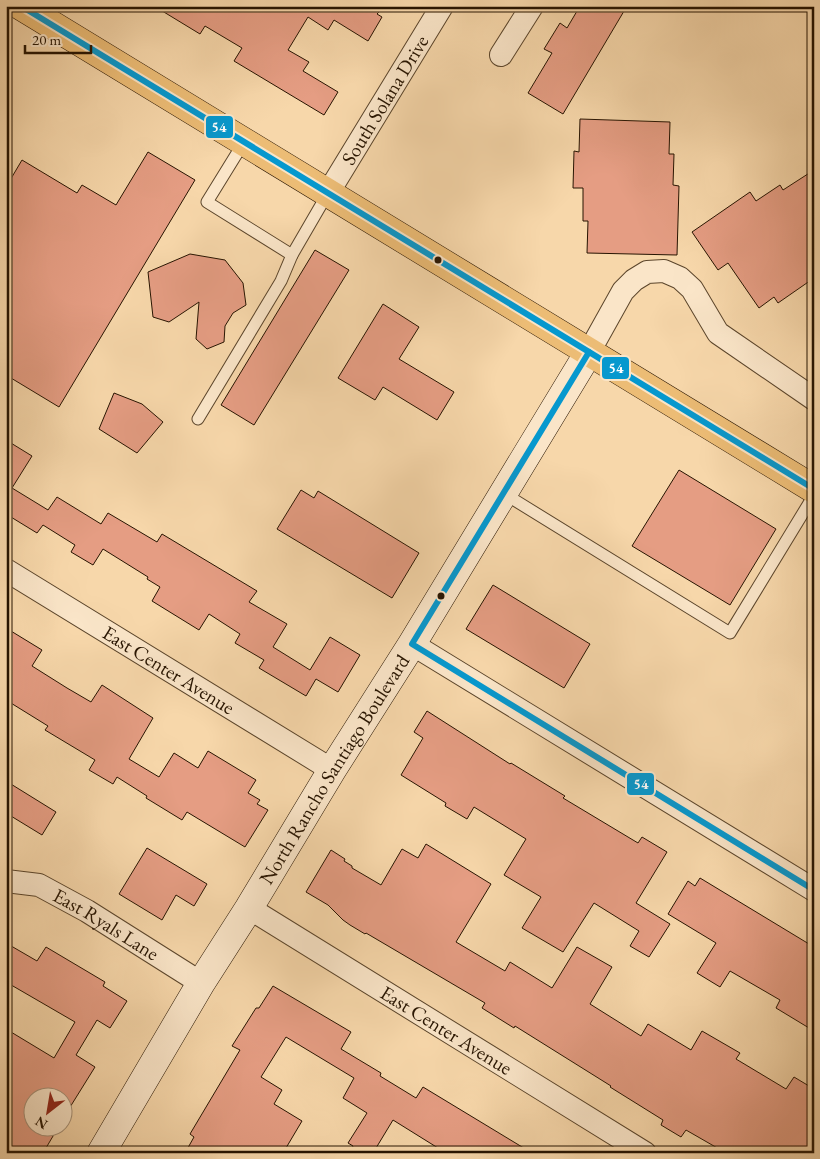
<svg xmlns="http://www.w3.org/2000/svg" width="820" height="1159" font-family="'EB Garamond',serif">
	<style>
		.building { fill: #e59d83; stroke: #271401 }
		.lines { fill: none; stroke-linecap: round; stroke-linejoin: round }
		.lane-casing { stroke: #5b452b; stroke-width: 13 }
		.street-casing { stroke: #5b452b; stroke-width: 24 }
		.secondary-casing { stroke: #271401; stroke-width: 29 }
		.primary-casing { stroke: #271401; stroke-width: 29 }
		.lane { stroke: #fae5c8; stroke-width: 11 }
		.street { stroke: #fae5c8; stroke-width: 22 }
		.secondary { stroke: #fae5c8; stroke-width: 28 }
		.primary { stroke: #ecbc75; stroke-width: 28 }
		.bus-1-casing { stroke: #fae5c8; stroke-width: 10 }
		.bus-1 { stroke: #0698ce; stroke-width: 6 }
		.bus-dot { fill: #271401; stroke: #fae5c8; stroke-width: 2 }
		.labels { text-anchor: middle; stroke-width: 4; stroke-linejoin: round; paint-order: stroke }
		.street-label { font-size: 20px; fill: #271401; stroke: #fae5c8 }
		.line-badge { stroke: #fae5c8; stroke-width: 2 }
		.badge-label { font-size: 14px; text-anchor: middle; font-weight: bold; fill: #fff }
	</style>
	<rect width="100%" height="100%" fill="#f7d7aa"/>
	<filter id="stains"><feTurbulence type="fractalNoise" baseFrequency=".004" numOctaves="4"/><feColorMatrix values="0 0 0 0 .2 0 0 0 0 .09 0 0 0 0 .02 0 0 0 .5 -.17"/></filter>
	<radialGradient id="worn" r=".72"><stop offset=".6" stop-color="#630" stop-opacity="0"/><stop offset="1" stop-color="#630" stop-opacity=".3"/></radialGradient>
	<g class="building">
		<path d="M 154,6 L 385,6 L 377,14 L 382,17 L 368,41 L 334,20 L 328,30 L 308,17 L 288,50 L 309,62 L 303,71 L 338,92 L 324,115 L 234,61 L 242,48 L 205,26 L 200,34 Z"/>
		<path d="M 580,6 L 627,6 L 563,114 L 528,93 L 552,53 L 544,49 L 560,23 L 567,28 Z"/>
		<path d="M 580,119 L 670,122 L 669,154 L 674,154 L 673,185 L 679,186 L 677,255 L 587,253 L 588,221 L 583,221 L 583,188 L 573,188 L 574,151 L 579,152 Z"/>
		<path d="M 148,152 L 195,180 L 59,407 L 6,375 L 6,187 L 22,160 L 77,193 L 82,185 L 116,205 Z"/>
		<path d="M 814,170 L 814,278 L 778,303 L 774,297 L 759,308 L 728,263 L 718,270 L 692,232 L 750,192 L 756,201 L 780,185 L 783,190 Z"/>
		<path d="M 315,250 L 349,270 L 254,425 L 221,405 Z"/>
		<path d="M 190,254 L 225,260 L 243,283 L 246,305 L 233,313 L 225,326 L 224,342 L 207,349 L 196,339 L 199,302 L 169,322 L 153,317 L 148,272 Z"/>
		<path d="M 383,304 L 419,327 L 399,359 L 454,392 L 437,420 L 383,387 L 375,400 L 338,378 Z"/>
		<path d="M 114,393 L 142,404 L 163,422 L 137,453 L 99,429 Z"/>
		<path d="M 6,440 L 32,456 L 12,488 L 48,510 L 57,497 L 101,524 L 108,513 L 157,542 L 162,534 L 257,591 L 249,602 L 287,624 L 273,647 L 310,670 L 330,637 L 360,655 L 338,692 L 316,679 L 306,696 L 259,668 L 264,660 L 235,643 L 240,634 L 209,614 L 199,630 L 152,601 L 160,587 L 147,579 L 148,577 L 103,549 L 93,565 L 71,552 L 75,545 L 43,525 L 37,533 L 6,514 Z"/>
		<path d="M 679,470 L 776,529 L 730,605 L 632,546 Z"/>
		<path d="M 301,490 L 314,498 L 318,491 L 419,553 L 392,598 L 277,529 Z"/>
		<path d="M 493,585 L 590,644 L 564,688 L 466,629 Z"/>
		<path d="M 6,628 L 42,650 L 32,666 L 67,688 L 91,702 L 102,685 L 153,718 L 129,759 L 159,777 L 174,753 L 198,768 L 208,751 L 256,780 L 248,793 L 260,800 L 257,804 L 268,810 L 245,847 L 187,812 L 182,820 L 146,798 L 147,796 L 117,777 L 113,784 L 89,770 L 95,760 L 45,730 L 48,726 L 6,700 Z"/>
		<path d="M 427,711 L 510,764 L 511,763 L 565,796 L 563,798 L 638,843 L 642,837 L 667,852 L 636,903 L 670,924 L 649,957 L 630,946 L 639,931 L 594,903 L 563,952 L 522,928 L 541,897 L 504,875 L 526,839 L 474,807 L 467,819 L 445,806 L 446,803 L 401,775 L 423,738 L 414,732 Z"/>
		<path d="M 6,781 L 56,812 L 42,835 L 6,813 Z"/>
		<path d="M 426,844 L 491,884 L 456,942 L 505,971 L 510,962 L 552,988 L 577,947 L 612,967 L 590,1004 L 641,1036 L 648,1024 L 691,1050 L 702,1031 L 740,1053 L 736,1059 L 786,1089 L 794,1077 L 814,1089 L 814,1153 L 726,1153 L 686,1130 L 681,1137 L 661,1125 L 663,1120 L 610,1087 L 611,1086 L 515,1026 L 514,1028 L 482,1008 L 485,1003 L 366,933 L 365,934 L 350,925 L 343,920 L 328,905 L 306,892 L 331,850 L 345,859 L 344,861 L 352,866 L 352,868 L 381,885 L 402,849 L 418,858 Z"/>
		<path d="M 147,848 L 207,884 L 194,906 L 176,895 L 162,920 L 119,894 Z"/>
		<path d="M 700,878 L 814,947 L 814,1031 L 776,1008 L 780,1000 L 730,971 L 720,987 L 697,973 L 716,943 L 668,914 L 688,881 L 695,886 Z"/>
		<path d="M 6,943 L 37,961 L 46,947 L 105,982 L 103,986 L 127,1001 L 110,1028 L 97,1020 L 76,1055 L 95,1067 L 62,1120 L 62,1096 L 32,1096 L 32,1126 L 59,1126 L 43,1153 L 6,1153 L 6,1029 L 54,1058 L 75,1022 L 6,982 Z"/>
		<path d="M 273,986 L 351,1032 L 341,1049 L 381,1073 L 380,1076 L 416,1098 L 423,1087 L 532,1153 L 446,1153 L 393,1120 L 373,1153 L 350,1153 L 353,1146 L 348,1143 L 367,1113 L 343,1098 L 354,1078 L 286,1037 L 261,1077 L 282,1090 L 274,1104 L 302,1121 L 283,1153 L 185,1153 L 194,1137 L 190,1134 L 240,1050 L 232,1046 L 256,1008 L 259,1008 Z"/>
	</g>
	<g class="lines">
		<defs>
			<g id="lane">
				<path d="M 244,142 L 207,202 L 292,255"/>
				<path d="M 198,419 L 281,281 L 292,255 L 328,193"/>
				<path d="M 503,493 L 730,633 L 814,495"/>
			</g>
			<g id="street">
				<path d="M 501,55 L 532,6"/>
				<path id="s1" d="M 328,193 L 442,6"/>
				<path d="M 589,352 L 623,291 L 634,280 L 647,272 L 664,271 L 680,278 L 692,289 L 718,333 L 814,399"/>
				<path id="s2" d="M 6,570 L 332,770"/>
				<path d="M 412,644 L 814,890"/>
				<path id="s3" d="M 6,881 L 39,885 L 87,911 L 201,983"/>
				<path id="s4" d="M 249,908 L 645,1153"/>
			</g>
			<g id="secondary">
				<path id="s5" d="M 101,1153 L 201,983 L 249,908 L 332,770 L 412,644 L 589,352"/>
			</g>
			<path id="primary" d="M 21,6 L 814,489"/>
		</defs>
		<use href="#lane" class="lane-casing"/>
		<use href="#street" class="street-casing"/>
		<use href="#secondary" class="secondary-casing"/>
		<use href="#primary" class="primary-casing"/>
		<use href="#lane" class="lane"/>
		<use href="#street" class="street"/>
		<use href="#secondary" class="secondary"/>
		<use href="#primary" class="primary"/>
		<defs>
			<g id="bus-1">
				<path d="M 21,6 L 814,489"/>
				<path d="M 589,352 L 412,644 L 814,890"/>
			</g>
		</defs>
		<use href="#bus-1" class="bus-1-casing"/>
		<use href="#bus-1" class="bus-1"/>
	</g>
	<g class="bus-dot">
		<circle cx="438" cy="260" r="4.5"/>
		<circle cx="441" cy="596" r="4.5"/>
	</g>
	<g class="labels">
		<g class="street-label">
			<text dy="7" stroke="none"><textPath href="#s1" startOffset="109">South Solana Drive</textPath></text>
			<text dy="7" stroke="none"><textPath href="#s2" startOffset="191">East Center Avenue</textPath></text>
			<text dy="7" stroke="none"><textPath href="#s5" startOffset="449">North Rancho Santiago Boulevard</textPath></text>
			<text dy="7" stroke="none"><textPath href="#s3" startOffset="111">East Ryals Lane</textPath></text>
			<text dy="7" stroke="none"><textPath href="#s4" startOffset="232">East Center Avenue</textPath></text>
		</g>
	</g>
	<g class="line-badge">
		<rect x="205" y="115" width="29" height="24" rx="5" fill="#0698ce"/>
		<rect x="601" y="356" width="29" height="24" rx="5" fill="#0698ce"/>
		<rect x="626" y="772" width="29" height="24" rx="5" fill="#0698ce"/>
	</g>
	<g class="badge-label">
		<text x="219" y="132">54</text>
		<text x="616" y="373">54</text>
		<text x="641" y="789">54</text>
	</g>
	<rect width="820" height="1159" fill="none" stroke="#f7d7aa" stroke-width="25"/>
	<rect x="8" y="8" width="805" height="1144" fill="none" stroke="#271401" stroke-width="2.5"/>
	<rect x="12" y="12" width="795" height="1134" fill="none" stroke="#271401"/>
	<g transform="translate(48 1112) rotate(211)"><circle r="24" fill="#fae5c8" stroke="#a69178"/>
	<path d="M0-4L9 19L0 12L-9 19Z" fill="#8f2418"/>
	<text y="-8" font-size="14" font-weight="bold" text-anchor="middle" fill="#271401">N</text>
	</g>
	<path d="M25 45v8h66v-8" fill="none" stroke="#271401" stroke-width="2.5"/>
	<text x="32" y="45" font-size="15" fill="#271401" stroke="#fae5c8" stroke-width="4" paint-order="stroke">20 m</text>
	<rect width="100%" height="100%" filter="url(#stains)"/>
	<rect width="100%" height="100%" fill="url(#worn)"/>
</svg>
